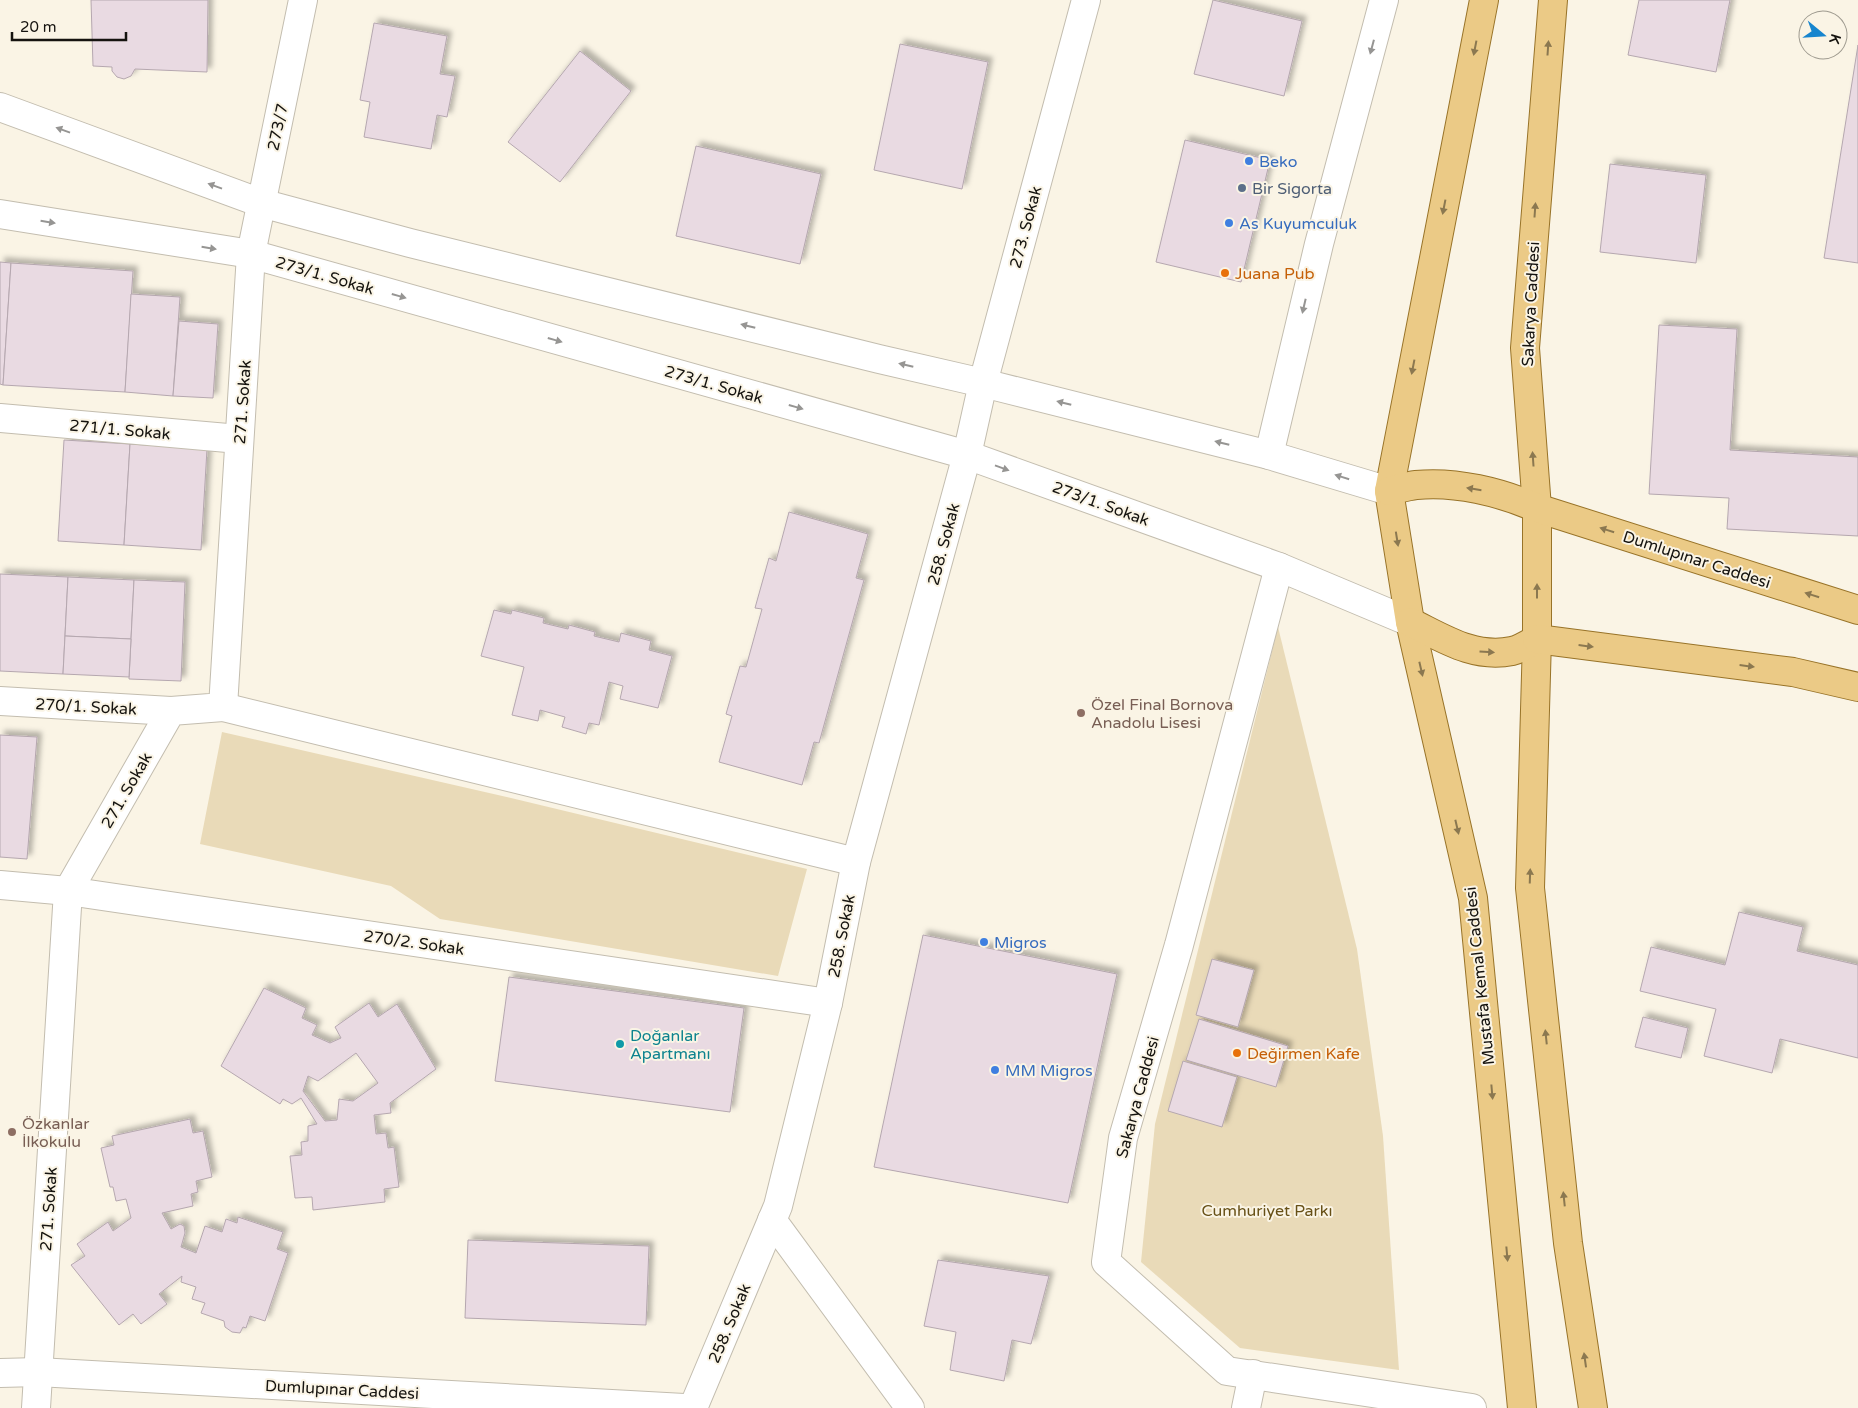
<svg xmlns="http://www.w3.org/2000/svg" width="1858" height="1408" font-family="'Varela Round',sans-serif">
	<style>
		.green { fill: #e9dab8 }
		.building { fill: #e9dae2; stroke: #b5a7af; fill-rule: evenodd; filter: url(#shadow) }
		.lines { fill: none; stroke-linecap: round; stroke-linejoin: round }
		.minor-casing { stroke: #c3bdaf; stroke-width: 30 }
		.major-casing { stroke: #987328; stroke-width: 30 }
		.minor { stroke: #fff; stroke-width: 28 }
		.major { stroke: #ebca86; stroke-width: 28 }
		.oneway { fill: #969593 }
		.oneway2 { fill: #8b7850 }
		.shop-dot { fill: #3f7fe0; stroke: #faf4e5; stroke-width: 2 }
		.service-dot { fill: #5c6f8a; stroke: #faf4e5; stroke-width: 2 }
		.food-dot { fill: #e8710a; stroke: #faf4e5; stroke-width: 2 }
		.education-dot { fill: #8d6e63; stroke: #faf4e5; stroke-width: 2 }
		.culture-dot { fill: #0f9aa8; stroke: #faf4e5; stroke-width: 2 }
		.labels { text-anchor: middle; stroke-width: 4; stroke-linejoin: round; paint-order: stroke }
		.street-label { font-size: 16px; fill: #15130f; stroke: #faf4e5 }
		.shop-label { font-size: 16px; fill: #366cbe; stroke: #faf4e5; text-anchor: start }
		.service-label { font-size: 16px; fill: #4e5e75; stroke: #faf4e5; text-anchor: start }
		.food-label { font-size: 16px; fill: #c56008; stroke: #faf4e5; text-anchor: start }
		.education-label { font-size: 16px; fill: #785e54; stroke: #faf4e5; text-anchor: start }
		.culture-label { font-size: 16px; fill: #0d838f; stroke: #faf4e5; text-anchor: start }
		.park-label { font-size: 16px; fill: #675016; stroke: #faf4e5 }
	</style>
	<defs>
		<filter id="shadow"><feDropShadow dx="4.5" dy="-4.5" stdDeviation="2.5" flood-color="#0004"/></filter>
	</defs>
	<rect width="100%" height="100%" fill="#faf4e5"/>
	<g class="green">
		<path d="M 1278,627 L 1357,949 L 1383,1136 L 1399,1370 L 1240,1348 L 1141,1262 L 1155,1124 Z"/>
		<path d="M 222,732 L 511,798 L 807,869 L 778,976 L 440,919 L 391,886 L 200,844 Z"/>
	</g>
	<g class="building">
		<path d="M 91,0 L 208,0 L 207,72 L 135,69 L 131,76 L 124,79 L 117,77 L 112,71 L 112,67 L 93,66 Z"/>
		<path d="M 1213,0 L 1302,21 L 1284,96 L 1194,74 Z"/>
		<path d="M 1639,0 L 1730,0 L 1716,72 L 1628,55 Z"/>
		<path d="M 374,23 L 447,36 L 440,74 L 455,76 L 447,117 L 437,115 L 431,149 L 364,137 L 370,102 L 360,100 Z"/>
		<path d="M 900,44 L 988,62 L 962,189 L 874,170 Z"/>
		<path d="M 1858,45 L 1858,263 L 1824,258 Z"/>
		<path d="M 580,51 L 631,91 L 560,182 L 508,142 Z"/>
		<path d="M 1185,140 L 1270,160 L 1241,282 L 1156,262 Z"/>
		<path d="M 696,146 L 821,174 L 800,264 L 676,236 Z"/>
		<path d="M 1610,164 L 1706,175 L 1696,263 L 1600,252 Z"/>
		<path d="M 0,262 L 11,263 L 3,385 L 0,384 Z"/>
		<path d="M 11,263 L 133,271 L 125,392 L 3,385 Z"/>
		<path d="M 131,294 L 180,297 L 173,396 L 125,392 Z"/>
		<path d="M 179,321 L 218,324 L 213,398 L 173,396 Z"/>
		<path d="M 1659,325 L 1737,329 L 1730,450 L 1858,457 L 1858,536 L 1727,529 L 1729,498 L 1649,494 Z"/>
		<path d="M 64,440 L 130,444 L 124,545 L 58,541 Z"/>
		<path d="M 130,444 L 207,449 L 201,550 L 124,545 Z"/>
		<path d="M 789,512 L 868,534 L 856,578 L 864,580 L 819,743 L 814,742 L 802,785 L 719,762 L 732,716 L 726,714 L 740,666 L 746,667 L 762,609 L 755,608 L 769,558 L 776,561 Z"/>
		<path d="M 0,574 L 68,577 L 63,674 L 0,671 Z"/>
		<path d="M 68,577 L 134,580 L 131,639 L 65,636 Z"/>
		<path d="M 134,580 L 185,582 L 181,681 L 129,679 Z"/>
		<path d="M 494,610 L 511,614 L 512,610 L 544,618 L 543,623 L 568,629 L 569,625 L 595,632 L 594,636 L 619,642 L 621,633 L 651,641 L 649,650 L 672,656 L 658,708 L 620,699 L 623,686 L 609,682 L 599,725 L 589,723 L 586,734 L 562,727 L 565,717 L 540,710 L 538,721 L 512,715 L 524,667 L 481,656 Z"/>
		<path d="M 65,636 L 131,639 L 129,677 L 63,674 Z"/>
		<path d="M 0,735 L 37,737 L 27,859 L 0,857 Z"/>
		<path d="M 1739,912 L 1803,927 L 1797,951 L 1858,965 L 1858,1058 L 1780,1039 L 1772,1073 L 1704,1056 L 1716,1009 L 1640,991 L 1651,947 L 1725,965 Z"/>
		<path d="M 923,935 L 1117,974 L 1068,1203 L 874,1167 Z"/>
		<path d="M 1212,959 L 1254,970 L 1238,1027 L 1196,1015 Z"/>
		<path d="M 509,977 L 744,1008 L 730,1112 L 495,1081 Z"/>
		<path d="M 264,988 L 306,1008 L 302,1018 L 317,1025 L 312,1035 L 330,1043 L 341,1038 L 335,1027 L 369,1003 L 378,1017 L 397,1004 L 436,1069 L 390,1103 L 391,1113 L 374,1115 L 376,1134 L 386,1133 L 388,1148 L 394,1147 L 399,1187 L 384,1189 L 385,1202 L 313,1210 L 312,1197 L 295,1198 L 290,1156 L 302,1155 L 301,1142 L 308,1141 L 308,1126 L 317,1124 L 301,1098 L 292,1104 L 283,1099 L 280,1104 L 221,1066 ZM 356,1053 L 378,1083 L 353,1101 L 339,1099 L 337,1120 L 325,1121 L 303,1091 L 308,1076 L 318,1081 Z"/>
		<path d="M 1643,1017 L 1688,1028 L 1681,1058 L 1635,1047 Z"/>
		<path d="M 1199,1019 L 1288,1046 L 1276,1087 L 1186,1060 Z"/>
		<path d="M 1183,1061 L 1237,1077 L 1222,1127 L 1168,1111 Z"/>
		<path d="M 190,1119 L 193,1133 L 203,1131 L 212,1177 L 196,1181 L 198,1192 L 191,1194 L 193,1206 L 162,1213 L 171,1229 L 180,1224 L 184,1226 L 185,1233 L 181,1247 L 196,1253 L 205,1226 L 222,1232 L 226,1219 L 237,1223 L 238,1217 L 283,1232 L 277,1249 L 288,1253 L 265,1321 L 250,1316 L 246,1328 L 243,1327 L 240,1333 L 232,1332 L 225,1327 L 224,1321 L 201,1313 L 205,1303 L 192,1299 L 196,1287 L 181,1282 L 182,1276 L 159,1294 L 167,1304 L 141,1324 L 133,1314 L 119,1325 L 71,1265 L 85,1256 L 77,1244 L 108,1222 L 113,1231 L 131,1218 L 126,1199 L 116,1201 L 113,1187 L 110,1187 L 101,1148 L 114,1145 L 112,1136 Z"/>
		<path d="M 468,1240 L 649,1246 L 646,1325 L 465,1318 Z"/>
		<path d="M 938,1260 L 1049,1276 L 1031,1344 L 1012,1340 L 1004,1381 L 950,1370 L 956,1332 L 924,1326 Z"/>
	</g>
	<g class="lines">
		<defs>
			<g id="minor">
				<path d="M 0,107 L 261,203 L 410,243 L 879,359 L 983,383 L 1269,455 L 1389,491"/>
				<path d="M 0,214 L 251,254 L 967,455 L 1279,567 L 1410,622"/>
				<path d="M 0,418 L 239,439"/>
				<path d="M 1269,455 L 1319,244 L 1384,0"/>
				<path d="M 1279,567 L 1179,945 L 1123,1138 L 1106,1262 L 1227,1371 L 1472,1408"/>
				<path d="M 0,701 L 171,711"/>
				<path d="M 223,707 L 856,862"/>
				<path d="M 0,885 L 68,891 L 828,1003"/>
				<path d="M 772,1220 L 910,1408"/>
				<path d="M 0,1373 L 38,1372 L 684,1408"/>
				<path d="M 36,1408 L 68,891 L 171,711 L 223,707 L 251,254 L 303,0"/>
				<path d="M 693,1408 L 778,1206 L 828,1003 L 856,862 L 967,455 L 983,383 L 1086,0"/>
				<path d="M 1246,1408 L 1253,1374"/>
			</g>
			<g id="major">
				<path d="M 1484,0 L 1389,491 L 1410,622 L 1473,898 L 1522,1408"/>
				<path d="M 1553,0 L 1525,348 L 1537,508 L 1537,639 L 1530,888 L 1568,1243 L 1593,1408"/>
				<path d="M 1389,491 C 1398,489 1407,486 1416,485 C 1456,481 1500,492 1537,508 L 1858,610"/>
				<path d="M 1410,622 C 1443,638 1474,659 1512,651 C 1521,649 1530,643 1537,639"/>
				<path d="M 1537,639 L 1793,672 L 1858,687"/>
			</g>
		</defs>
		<use href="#minor" class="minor-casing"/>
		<use href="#major" class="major-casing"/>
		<use href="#minor" class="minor"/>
		<use href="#major" class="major"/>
	</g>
	<defs><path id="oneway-solid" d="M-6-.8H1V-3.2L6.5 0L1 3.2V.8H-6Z" transform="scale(1.25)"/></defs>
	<g class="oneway">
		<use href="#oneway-solid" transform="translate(1372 47) rotate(105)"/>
		<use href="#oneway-solid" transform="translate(63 130) rotate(-160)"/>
		<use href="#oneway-solid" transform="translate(215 186) rotate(-160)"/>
		<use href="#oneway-solid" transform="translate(48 222) rotate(9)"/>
		<use href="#oneway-solid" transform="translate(209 248) rotate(9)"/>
		<use href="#oneway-solid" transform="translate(399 296) rotate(16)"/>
		<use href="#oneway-solid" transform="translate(1304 306) rotate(103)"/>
		<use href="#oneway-solid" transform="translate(748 326) rotate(-166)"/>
		<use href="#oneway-solid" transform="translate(555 340) rotate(16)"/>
		<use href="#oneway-solid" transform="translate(906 365) rotate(-167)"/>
		<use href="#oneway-solid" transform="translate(1064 403) rotate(-166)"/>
		<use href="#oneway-solid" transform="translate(796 407) rotate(16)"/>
		<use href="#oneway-solid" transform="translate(1222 443) rotate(-166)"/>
		<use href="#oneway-solid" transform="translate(1002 468) rotate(20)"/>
		<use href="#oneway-solid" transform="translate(1342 477) rotate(-163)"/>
	</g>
	<g class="oneway2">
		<use href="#oneway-solid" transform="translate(1475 48) rotate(101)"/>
		<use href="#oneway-solid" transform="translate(1548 48) rotate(-86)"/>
		<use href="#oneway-solid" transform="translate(1444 207) rotate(101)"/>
		<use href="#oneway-solid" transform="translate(1535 210) rotate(-86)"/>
		<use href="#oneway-solid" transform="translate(1413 367) rotate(101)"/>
		<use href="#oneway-solid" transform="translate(1533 459) rotate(-94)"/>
		<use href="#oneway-solid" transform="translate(1474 489) rotate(-171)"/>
		<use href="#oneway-solid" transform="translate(1607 530) rotate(-162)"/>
		<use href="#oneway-solid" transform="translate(1397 539) rotate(81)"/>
		<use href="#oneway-solid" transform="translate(1537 591) rotate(-90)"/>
		<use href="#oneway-solid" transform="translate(1812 595) rotate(-162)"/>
		<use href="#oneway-solid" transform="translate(1586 646) rotate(7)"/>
		<use href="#oneway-solid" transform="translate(1487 652) rotate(3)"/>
		<use href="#oneway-solid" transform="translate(1747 666) rotate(7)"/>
		<use href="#oneway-solid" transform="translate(1421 669) rotate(77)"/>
		<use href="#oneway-solid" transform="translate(1457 827) rotate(77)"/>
		<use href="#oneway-solid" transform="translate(1530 876) rotate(-88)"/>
		<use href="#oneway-solid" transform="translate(1546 1037) rotate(-96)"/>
		<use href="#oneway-solid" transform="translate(1492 1092) rotate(85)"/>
		<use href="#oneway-solid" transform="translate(1564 1199) rotate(-96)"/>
		<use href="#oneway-solid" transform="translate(1507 1254) rotate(85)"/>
		<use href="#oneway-solid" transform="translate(1585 1360) rotate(-98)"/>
	</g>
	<g class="shop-dot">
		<circle cx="1249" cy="161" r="5"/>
		<circle cx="1229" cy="223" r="5"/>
		<circle cx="984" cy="942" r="5"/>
		<circle cx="995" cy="1070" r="5"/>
	</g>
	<circle class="service-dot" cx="1242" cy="188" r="5"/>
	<g class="food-dot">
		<circle cx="1225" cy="273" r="5"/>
		<circle cx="1237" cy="1053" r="5"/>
	</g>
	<g class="education-dot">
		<circle cx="1081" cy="713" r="5"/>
		<circle cx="12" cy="1132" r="5"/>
	</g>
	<circle class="culture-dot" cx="620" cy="1044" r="5"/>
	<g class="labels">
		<g class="street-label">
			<text transform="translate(277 127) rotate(-78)" y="6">273/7</text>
			<text transform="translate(1025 227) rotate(-75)" y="6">273. Sokak</text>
			<text transform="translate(325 275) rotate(16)" y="6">273/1. Sokak</text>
			<text transform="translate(1530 304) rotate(-87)" y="6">Sakarya Caddesi</text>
			<text transform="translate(714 384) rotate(16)" y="6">273/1. Sokak</text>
			<text transform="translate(242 402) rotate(-86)" y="6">271. Sokak</text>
			<text transform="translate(120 429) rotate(5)" y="6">271/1. Sokak</text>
			<text transform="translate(1101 503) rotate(20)" y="6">273/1. Sokak</text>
			<text transform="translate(943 544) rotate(-75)" y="6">258. Sokak</text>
			<text transform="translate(1697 559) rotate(18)" y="6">Dumlupınar Caddesi</text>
			<text transform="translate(86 706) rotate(3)" y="6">270/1. Sokak</text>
			<text transform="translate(126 790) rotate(-60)" y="6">271. Sokak</text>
			<text transform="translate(841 936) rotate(-79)" y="6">258. Sokak</text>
			<text transform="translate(414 942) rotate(8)" y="6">270/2. Sokak</text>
			<text transform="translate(1479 976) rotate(-96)" y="6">Mustafa Kemal Caddesi</text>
			<text transform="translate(1137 1097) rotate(-75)" y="6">Sakarya Caddesi</text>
			<text transform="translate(48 1209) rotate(-86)" y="6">271. Sokak</text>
			<text transform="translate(729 1323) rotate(-67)" y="6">258. Sokak</text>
			<text transform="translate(342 1389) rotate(3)" y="6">Dumlupınar Caddesi</text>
		</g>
		<g class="shop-label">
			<text x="1259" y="167">Beko</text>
			<text x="1239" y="229">As Kuyumculuk</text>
			<text x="994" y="948">Migros</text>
			<text x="1005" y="1076">MM Migros</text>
		</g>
		<g class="service-label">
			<text x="1252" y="194">Bir Sigorta</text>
		</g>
		<g class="food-label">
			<text x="1235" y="279">Juana Pub</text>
			<text x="1247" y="1059">Değirmen Kafe</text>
		</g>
		<g class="education-label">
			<text x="1091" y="710">Özel Final Bornova<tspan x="1091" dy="18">Anadolu Lisesi</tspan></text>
			<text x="22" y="1129">Özkanlar<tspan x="22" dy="18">İlkokulu</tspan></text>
		</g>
		<g class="culture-label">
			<text x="630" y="1041">Doğanlar<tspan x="630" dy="18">Apartmanı</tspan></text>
		</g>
		<g class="park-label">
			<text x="1267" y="1216">Cumhuriyet Parkı</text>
		</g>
	</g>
	<g transform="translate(1823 35) rotate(108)"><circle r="24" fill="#faf4e5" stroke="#9e9a8f"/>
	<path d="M0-4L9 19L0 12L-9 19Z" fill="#1785ce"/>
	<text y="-8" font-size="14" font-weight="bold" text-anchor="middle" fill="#15130f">K</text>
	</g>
	<path d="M12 32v8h114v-8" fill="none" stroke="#15130f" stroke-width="2.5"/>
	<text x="20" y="32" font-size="15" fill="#15130f" stroke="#faf4e5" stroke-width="4" paint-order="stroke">20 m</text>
</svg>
